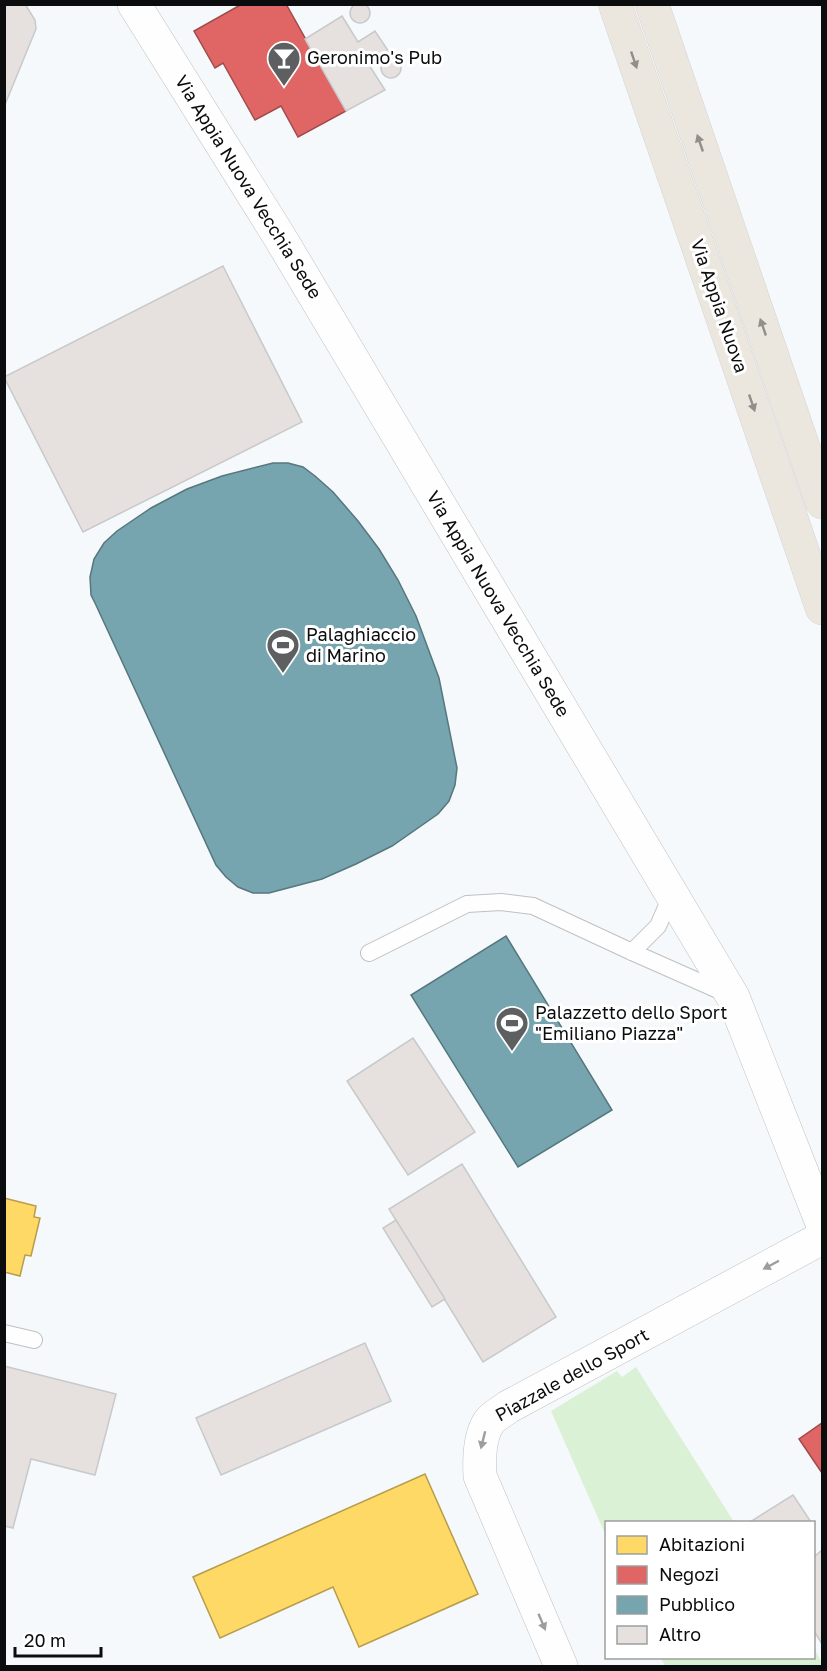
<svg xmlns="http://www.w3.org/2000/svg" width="827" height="1671" font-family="'Golos Text',sans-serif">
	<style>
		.green { fill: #daf1d5 }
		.homes { fill: #ffd966; stroke: #b69c4b; stroke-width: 1.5 }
		.shops { fill: #e06666; stroke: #a04b4b; stroke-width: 1.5 }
		.public { fill: #76a5af; stroke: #56777e; stroke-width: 1.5 }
		.building { fill: #e6e1de; stroke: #c8c9ca; stroke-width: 1.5 }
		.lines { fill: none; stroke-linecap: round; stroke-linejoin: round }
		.service-casing { stroke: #bec0c1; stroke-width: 18 }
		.tertiary-casing { stroke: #bec0c1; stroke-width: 34 }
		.primary-casing { stroke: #d5d6d7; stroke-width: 34 }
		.service { stroke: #fefefe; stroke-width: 16 }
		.tertiary { stroke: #fefefe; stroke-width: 33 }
		.primary { stroke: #ebe6de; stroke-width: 33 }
		.oneway { fill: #918f8a }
		.oneway2 { fill: #9d9d9e }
		.labels { text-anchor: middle; stroke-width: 6; stroke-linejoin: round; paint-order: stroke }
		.poi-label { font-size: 18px; fill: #0b0c0d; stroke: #fff; text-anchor: start }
		.street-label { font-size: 18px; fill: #0b0c0d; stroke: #fff }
	</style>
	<rect width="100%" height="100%" fill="#f6f9fb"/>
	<g class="green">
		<path d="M 636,1367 L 734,1522 L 606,1522 L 606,1536 L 551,1411 L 617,1371 L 622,1377 Z"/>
		<path d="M 814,1648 L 822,1663 L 822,1666 L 665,1666 L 661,1658 L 814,1658 Z"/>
	</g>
	<g class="homes">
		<path d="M 4,1198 L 36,1206 L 34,1217 L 40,1218 L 31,1256 L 25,1255 L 20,1276 L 4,1272 Z"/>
		<path d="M 425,1474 L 478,1594 L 359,1647 L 333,1587 L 220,1638 L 193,1577 Z"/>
	</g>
	<g class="shops">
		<path d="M 242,4 L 286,4 L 346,111 L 298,137 L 281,106 L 255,120 L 223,63 L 215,68 L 194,31 Z"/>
		<path d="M 822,1423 L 822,1473 L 799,1439 Z"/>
	</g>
	<g class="public">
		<path d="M 273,463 L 288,463 L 303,467 L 315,476 L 333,492 L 358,521 L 379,549 L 398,580 L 416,616 L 439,678 L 457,768 L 455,785 L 449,801 L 438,814 L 392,846 L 356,864 L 322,879 L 269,893 L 253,893 L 238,887 L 226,877 L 216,865 L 95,603 L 91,595 L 90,577 L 94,559 L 104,543 L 117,531 L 151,508 L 187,489 L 222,476 Z"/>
		<path d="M 506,936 L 612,1110 L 518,1167 L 411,995 Z"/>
	</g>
	<g class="building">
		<circle cx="360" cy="13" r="10"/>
		<path d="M 4,4 L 25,4 L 35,20 L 36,29 L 4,107 Z"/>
		<path d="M 342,16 L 358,42 L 375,31 L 389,52 L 369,65 L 385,90 L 346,111 L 305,39 Z"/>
		<circle cx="391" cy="68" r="10"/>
		<path d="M 223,266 L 302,422 L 83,532 L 4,377 Z"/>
		<path d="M 413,1038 L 475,1132 L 408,1175 L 347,1081 Z"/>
		<path d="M 462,1164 L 556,1317 L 483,1362 L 389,1209 Z"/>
		<path d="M 396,1220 L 445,1299 L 432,1307 L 383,1228 Z"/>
		<path d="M 365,1343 L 391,1401 L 221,1475 L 196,1418 Z"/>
		<path d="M 4,1366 L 116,1394 L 95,1475 L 31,1459 L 13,1528 L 4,1526 Z"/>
		<path d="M 793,1495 L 811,1522 L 750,1522 Z"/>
		<path d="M 822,1550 L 822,1644 L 814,1631 L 814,1557 Z"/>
	</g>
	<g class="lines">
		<defs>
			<g id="service">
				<path d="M 632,952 L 658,926 L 672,894"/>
				<path d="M 369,953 L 467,904 L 501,902 L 533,906 L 632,952 L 727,994"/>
				<path d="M 4,1333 L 34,1340"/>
			</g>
			<g id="tertiary">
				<path d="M 134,4 L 279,236 L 733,997 L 822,1223"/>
				<path d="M 561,1666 L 480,1476 C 479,1459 479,1437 489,1422 C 493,1416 502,1412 508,1407 L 822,1238"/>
			</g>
			<g id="primary">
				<path d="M 615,4 L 822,608"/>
				<path d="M 652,4 L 822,502"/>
			</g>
		</defs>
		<use href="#service" class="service-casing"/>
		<use href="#tertiary" class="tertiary-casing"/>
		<use href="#primary" class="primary-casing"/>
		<use href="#service" class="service"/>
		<use href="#tertiary" class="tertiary"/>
		<use href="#primary" class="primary"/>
	</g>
	<defs><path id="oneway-solid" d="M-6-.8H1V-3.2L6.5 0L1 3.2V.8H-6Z" transform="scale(1.5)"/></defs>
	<g class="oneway">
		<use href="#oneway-solid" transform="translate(634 60) rotate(71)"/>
		<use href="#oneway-solid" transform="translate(700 143) rotate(-109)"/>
		<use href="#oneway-solid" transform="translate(763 327) rotate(-109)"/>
		<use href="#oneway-solid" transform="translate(752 403) rotate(71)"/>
	</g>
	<g class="oneway2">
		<use href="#oneway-solid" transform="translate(771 1265) rotate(152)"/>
		<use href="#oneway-solid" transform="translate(483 1440) rotate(104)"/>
		<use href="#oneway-solid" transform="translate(542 1622) rotate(67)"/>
	</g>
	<defs>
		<symbol id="bar-pin" viewBox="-11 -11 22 30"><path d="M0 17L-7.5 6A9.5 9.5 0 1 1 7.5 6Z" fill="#5d5f60" stroke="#fff"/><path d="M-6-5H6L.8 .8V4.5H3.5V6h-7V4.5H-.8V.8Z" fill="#fff"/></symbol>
		<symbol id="stadium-pin" viewBox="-11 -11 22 30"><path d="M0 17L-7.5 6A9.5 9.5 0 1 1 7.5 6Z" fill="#5d5f60" stroke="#fff"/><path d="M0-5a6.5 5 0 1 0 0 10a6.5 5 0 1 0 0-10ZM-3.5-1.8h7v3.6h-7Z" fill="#fff"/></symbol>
	</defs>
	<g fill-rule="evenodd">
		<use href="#bar-pin" x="265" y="39" width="38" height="52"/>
		<use href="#stadium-pin" x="264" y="626" width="38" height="52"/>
		<use href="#stadium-pin" x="493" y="1004" width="38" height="52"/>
	</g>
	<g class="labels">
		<g class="poi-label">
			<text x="307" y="64">Geronimo's Pub</text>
			<text x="306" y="641">Palaghiaccio<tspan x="306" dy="21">di Marino</tspan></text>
			<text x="535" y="1019">Palazzetto dello Sport<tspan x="535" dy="21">"Emiliano Piazza"</tspan></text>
		</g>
		<g class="street-label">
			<text transform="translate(248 187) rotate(58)" y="6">Via Appia Nuova Vecchia Sede</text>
			<text transform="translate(719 306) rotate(71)" y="6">Via Appia Nuova</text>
			<text transform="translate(498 604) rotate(59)" y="6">Via Appia Nuova Vecchia Sede</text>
			<text transform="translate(572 1375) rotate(-29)" y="6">Piazzale dello Sport</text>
		</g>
	</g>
	<rect width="827" height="1671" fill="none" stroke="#0b0c0d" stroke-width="12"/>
	<rect x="605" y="1521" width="210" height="138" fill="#ffffff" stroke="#9d9e9e" stroke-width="1.5"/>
	<rect x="617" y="1536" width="30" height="18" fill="#ffd966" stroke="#9d9e9e" stroke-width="1.5"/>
	<text x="659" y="1551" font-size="18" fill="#0b0c0d">Abitazioni</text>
	<rect x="617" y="1566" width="30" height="18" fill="#e06666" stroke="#9d9e9e" stroke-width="1.5"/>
	<text x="659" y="1581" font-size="18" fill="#0b0c0d">Negozi</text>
	<rect x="617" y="1596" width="30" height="18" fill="#76a5af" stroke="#9d9e9e" stroke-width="1.5"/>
	<text x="659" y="1611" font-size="18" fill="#0b0c0d">Pubblico</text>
	<rect x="617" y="1626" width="30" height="18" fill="#e6e1de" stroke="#9d9e9e" stroke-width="1.5"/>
	<text x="659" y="1641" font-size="18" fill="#0b0c0d">Altro</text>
	<path d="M15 1647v9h86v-9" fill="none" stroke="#0b0c0d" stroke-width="3"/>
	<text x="24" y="1647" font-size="18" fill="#0b0c0d" stroke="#ffffff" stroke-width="4.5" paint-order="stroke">20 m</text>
</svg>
